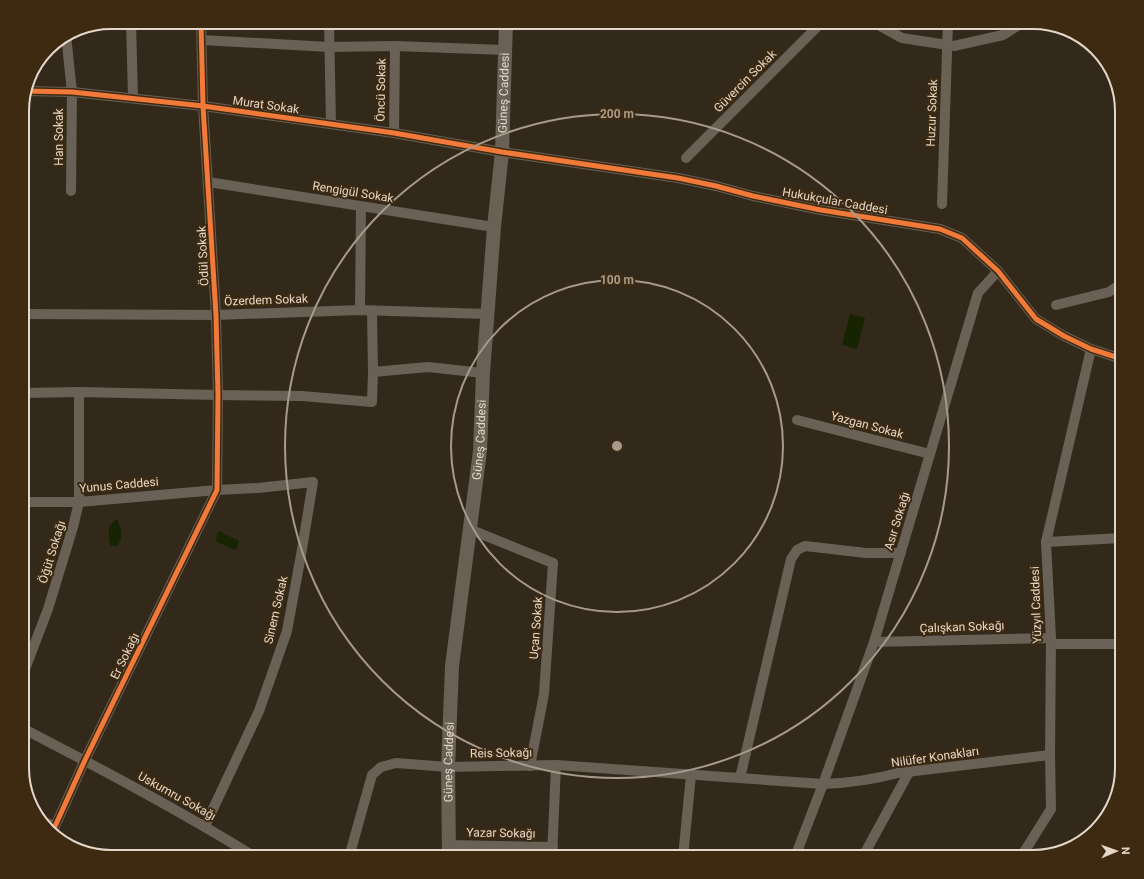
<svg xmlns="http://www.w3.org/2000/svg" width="1144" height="879" font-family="Roboto,sans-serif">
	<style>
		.water { fill: #162402 }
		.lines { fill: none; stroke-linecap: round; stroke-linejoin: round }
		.minor { stroke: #696056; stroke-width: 10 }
		.secondary { stroke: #696056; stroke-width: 14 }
		.cycleway-casing { stroke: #3d2a11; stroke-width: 8 }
		.cycleway { stroke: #f17a3a; stroke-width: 5 }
		.ring { fill: none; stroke: #a69a8c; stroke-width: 2 }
		.labels { text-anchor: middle; stroke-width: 4; stroke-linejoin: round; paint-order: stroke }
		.street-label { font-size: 12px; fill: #e4d7c9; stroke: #3d2a11 }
		.rim { fill: none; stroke: #e4d7c9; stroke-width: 2 }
		.centre { fill: #a69a8c; stroke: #3d2a11; stroke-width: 2 }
		.ring-label { font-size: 12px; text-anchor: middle; font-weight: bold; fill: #a69a8c; stroke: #3d2a11; stroke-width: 4; stroke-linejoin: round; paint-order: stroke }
	</style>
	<rect width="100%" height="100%" fill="#33291b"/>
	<g class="water">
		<path d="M 850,314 L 865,318 L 857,349 L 842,345 Z"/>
		<path d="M 117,519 C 121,528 124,537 117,546 L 111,546 L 109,540 L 109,526 Z"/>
		<path d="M 219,531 L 239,541 L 236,550 L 215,541 Z"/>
	</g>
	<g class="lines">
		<g class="minor">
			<path d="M 131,22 L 133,98"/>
			<path d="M 329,22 L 331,124"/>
			<path d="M 873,22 L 902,38 L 954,46 L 1003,35 L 1024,22"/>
			<path d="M 66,35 L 72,92 L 71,191"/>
			<path d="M 202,40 L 329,47 L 395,46 L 505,50"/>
			<path d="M 1087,40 L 1089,42"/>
			<path d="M 26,91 L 72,92 L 203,106 L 394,133 L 502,152 L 678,178 L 716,186 L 753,196 L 821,210 L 940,229 L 962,238 L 998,271 L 1036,319 L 1064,336 L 1091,349 L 1122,359"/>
			<path d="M 394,133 L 395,46"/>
			<path d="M 686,158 L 822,22"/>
			<path d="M 208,182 L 494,227"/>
			<path d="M 942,204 L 948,22"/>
			<path d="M 1056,305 L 1109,292 L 1122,283"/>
			<path d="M 360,310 L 361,206"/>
			<path d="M 372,311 L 373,372 L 428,367 L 483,373"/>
			<path d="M 22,314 L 216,315 L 360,310 L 487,314"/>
			<path d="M 22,393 L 79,392"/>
			<path d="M 797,420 L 930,454"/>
			<path d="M 22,502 L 79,502 L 217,490 L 258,488 L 313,482 L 301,555 L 287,631 L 259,711 L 205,826"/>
			<path d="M 469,529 L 553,563 L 544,694 L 530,766"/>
			<path d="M 1046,542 L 1122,538"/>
			<path d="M 874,642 L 1051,638"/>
			<path d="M 1051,644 L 1122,644"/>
			<path d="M 22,677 L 48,609 L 73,527 L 79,502 L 79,392 L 218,395 L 302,396 L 372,402 L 373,372"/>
			<path d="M 22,728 C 101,769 179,810 255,857"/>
			<path d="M 740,778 L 791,559 L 797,550 L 805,546 L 866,553 L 901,553"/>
			<path d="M 43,822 L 55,826"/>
			<path d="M 52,833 L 85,760 L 217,490 L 218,395 L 216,315 L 203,106 L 201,22"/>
			<path d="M 449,845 L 553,847"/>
			<path d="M 349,857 L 372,775 L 381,767 L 396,763 L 448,767 L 556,765 L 823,784 C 850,783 872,780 898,773 L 1050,755"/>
			<path d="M 552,857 L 556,765"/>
			<path d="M 683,857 L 691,775"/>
			<path d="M 795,857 L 823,784 L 874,642 L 978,293 L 998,271"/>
			<path d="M 877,857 L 866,851 L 909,772"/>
			<path d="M 1021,857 L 1051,809 L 1050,755 L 1051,638 L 1046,542 L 1091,349"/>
		</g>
		<path class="secondary" id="s1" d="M 449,857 L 448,767 L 452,666 L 480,451 L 483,373 L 494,227 L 502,152 L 506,22"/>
		<defs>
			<g id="cycleway">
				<path d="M 26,91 L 72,92 L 203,106 L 394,133 L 502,152 L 678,178 L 716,186 L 753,196 L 821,210 L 940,229 L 962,238 L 998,271 L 1036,319 L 1064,336 L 1091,349 L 1122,359"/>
				<path d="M 52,833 L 85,760 L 217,490 L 218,395 L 216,315 L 203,106 L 201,22"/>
			</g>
		</defs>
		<use href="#cycleway" class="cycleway-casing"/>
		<use href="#cycleway" class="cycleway"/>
	</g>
	<g class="ring">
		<circle cx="617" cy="446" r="166"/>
		<circle cx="617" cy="446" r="332"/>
	</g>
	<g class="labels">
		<g class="street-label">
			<text transform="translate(745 81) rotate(-45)" y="4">Güvercin Sokak</text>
			<text transform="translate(381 90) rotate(-89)" y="4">Öncü Sokak</text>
			<text dy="4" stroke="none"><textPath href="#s1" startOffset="767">Güneş Caddesi</textPath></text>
			<text transform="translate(266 105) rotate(8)" y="4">Murat Sokak</text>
			<text transform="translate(932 113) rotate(-88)" y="4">Huzur Sokak</text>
			<text transform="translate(59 137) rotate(-90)" y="4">Han Sokak</text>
			<text transform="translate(353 192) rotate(9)" y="4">Rengigül Sokak</text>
			<text transform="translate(835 201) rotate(10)" y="4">Hukukçular Caddesi</text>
			<text transform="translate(203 256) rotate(-93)" y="4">Ödül Sokak</text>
			<text transform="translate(266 300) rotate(-2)" y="4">Özerdem Sokak</text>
			<text transform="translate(867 425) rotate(15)" y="4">Yazgan Sokak</text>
			<text dy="4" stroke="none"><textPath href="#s1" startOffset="419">Güneş Caddesi</textPath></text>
			<text transform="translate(119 485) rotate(-5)" y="4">Yunus Caddesi</text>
			<text transform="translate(897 521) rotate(-73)" y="4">Asır Sokağı</text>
			<text transform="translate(52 552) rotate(-73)" y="4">Öğüt Sokağı</text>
			<text transform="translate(1036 605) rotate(-92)" y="4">Yüzyıl Caddesi</text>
			<text transform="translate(276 610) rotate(-77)" y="4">Sinem Sokak</text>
			<text transform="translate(962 627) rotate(-2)" y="4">Çalışkan Sokağı</text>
			<text transform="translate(536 628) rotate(-86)" y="4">Uçan Sokak</text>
			<text transform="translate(125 656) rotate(-64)" y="4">Er Sokağı</text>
			<text transform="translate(501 753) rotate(-1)" y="4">Reis Sokağı</text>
			<text transform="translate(935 757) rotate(-8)" y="4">Nilüfer Konakları</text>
			<text dy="4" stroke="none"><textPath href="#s1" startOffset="95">Güneş Caddesi</textPath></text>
			<text transform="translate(177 796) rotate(29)" y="4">Uskumru Sokağı</text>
			<text transform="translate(501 833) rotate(1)" y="4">Yazar Sokağı</text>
		</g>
	</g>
	<path d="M0 0H1144V879H0ZM111 29H1033A82 82 0 0 1 1115 111V768A82 82 0 0 1 1033 850H111A82 82 0 0 1 29 768V111A82 82 0 0 1 111 29Z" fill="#3d2a11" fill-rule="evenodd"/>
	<path class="rim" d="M111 29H1033A82 82 0 0 1 1115 111V768A82 82 0 0 1 1033 850H111A82 82 0 0 1 29 768V111A82 82 0 0 1 111 29Z"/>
	<circle cx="617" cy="446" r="6" class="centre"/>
	<g class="ring-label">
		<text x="617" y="118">200 m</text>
		<text x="617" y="284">100 m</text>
	</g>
	<g transform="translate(1116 851) rotate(88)" stroke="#3d2a11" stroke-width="3" paint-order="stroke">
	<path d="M0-3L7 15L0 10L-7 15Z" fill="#e4d7c9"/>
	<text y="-6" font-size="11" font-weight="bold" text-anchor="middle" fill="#e4d7c9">N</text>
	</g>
</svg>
